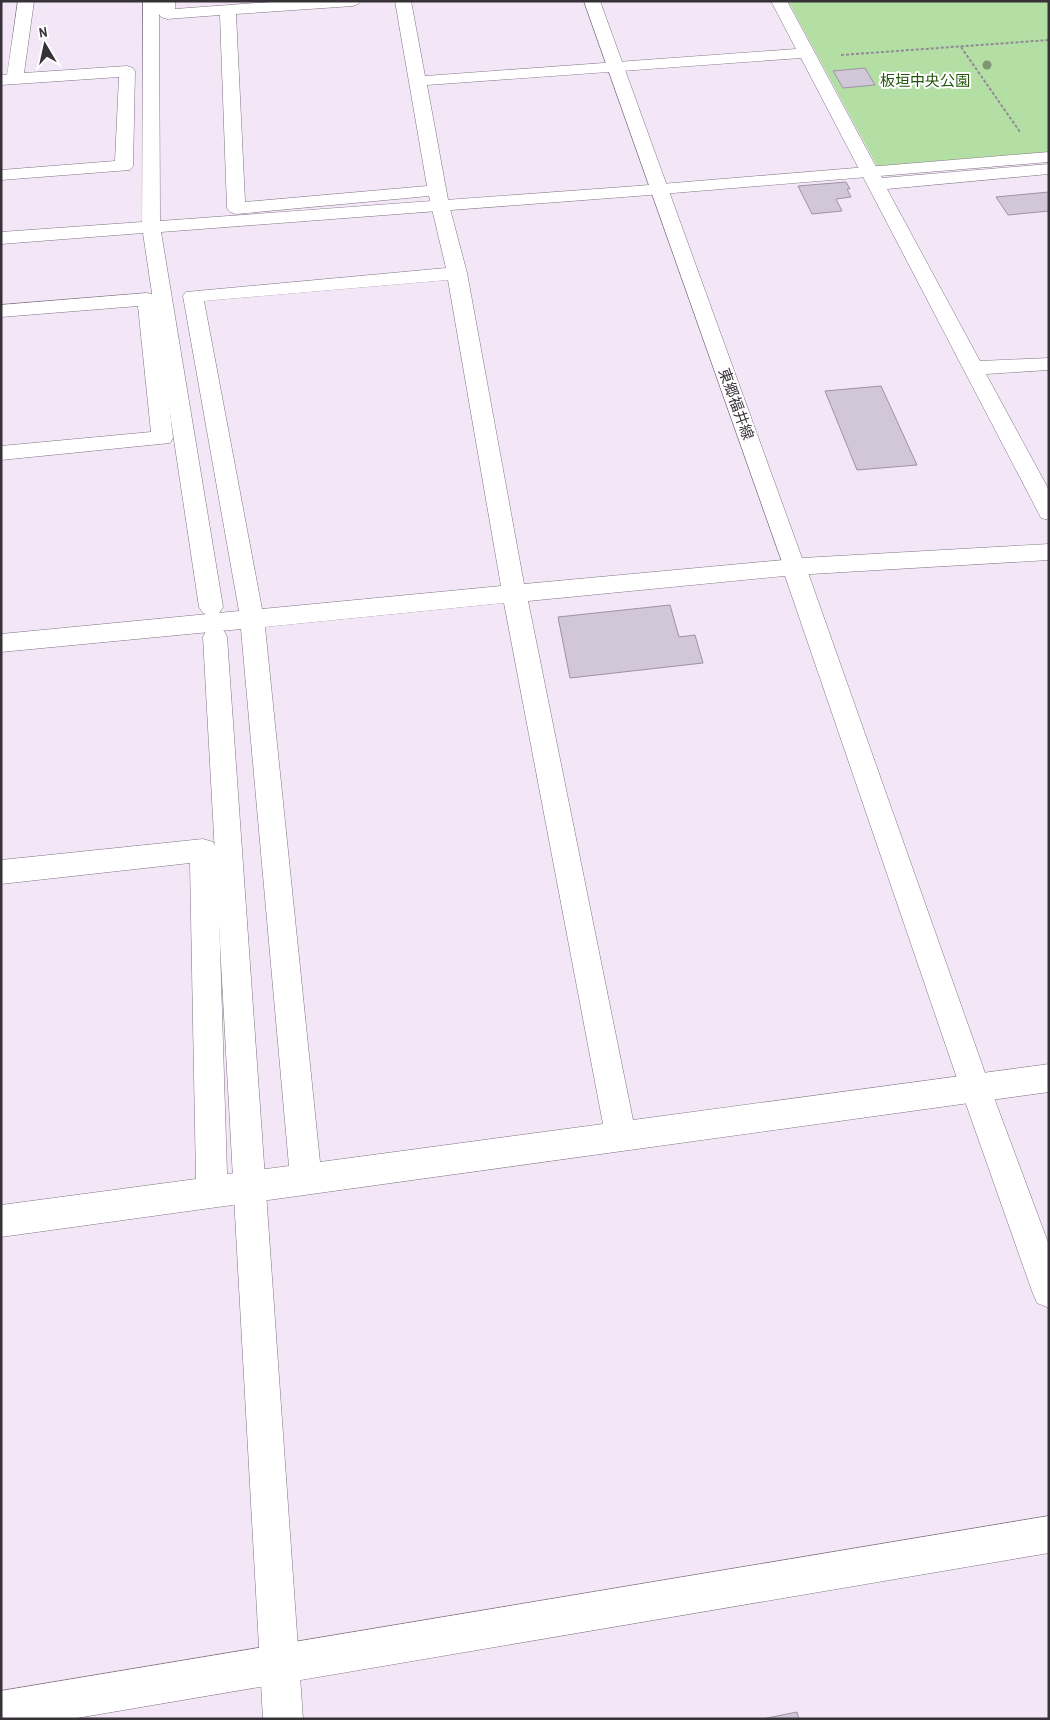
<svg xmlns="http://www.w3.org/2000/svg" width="1050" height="1720" font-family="'Archivo Narrow','Noto Sans JP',sans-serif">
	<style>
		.green { fill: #b3dfa5 }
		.building { fill: #d1c7d8; stroke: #9d93a3 }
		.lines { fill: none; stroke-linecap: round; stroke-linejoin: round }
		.pedestrian-casing { stroke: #7f7482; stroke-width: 1 }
		.minor-casing { stroke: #7f7482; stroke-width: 1 }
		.tertiary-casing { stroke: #7f7482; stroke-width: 1 }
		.secondary-casing { stroke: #7f7482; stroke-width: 1 }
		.path { stroke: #938a95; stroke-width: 2; stroke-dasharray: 3 2; stroke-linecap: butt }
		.pedestrian { fill: #fff; fill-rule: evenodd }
		.minor { fill: #fff; fill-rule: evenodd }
		.tertiary { fill: #fff; fill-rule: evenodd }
		.secondary { fill: #fff; fill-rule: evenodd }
		.tree { fill: #809673 }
		.labels { text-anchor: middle; stroke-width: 4; stroke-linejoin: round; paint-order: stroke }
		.far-park-label { font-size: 15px; fill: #215508; stroke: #fff }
		.far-street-label { font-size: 15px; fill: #373138; stroke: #fff }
	</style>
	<rect width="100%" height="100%" fill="#f3e6f6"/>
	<path class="green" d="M 788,1 L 1049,1 L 1049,152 L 877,166 Z"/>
	<g class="building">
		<path d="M 865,68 L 875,85 L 843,88 L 833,71 Z"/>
		<path d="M 846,182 L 850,189 L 847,189 L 851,197 L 836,199 L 842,211 L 812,214 L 798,186 Z"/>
		<path d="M 1049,192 L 1049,211 L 1008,215 L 996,197 Z"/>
		<path d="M 881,386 L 917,465 L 857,470 L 825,391 Z"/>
		<path d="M 670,605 L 679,637 L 695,635 L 703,663 L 570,678 L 558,617 Z"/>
		<path d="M 797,1712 L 799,1719 L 762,1719 Z"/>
	</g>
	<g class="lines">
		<defs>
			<g id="pedestrian">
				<path d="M 143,1 L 159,1 L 160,221 L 637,186 L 1049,152 L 1049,162 L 637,196 L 161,232 L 223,607 L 219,613 L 211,616 L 203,613 L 199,607 L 143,233 L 1,244 L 1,232 L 142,222 Z"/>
				<path d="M 215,628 L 224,631 L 227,637 L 303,1719 L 263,1719 L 203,637 L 206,631 Z"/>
			</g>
			<g id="minor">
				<path d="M 18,1 L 34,1 L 24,73 L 127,66 L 133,68 L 135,71 L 133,166 L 130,170 L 1,180 L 1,170 L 115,161 L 119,77 L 1,85 L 1,75 L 7,75 Z"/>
				<path d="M 159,1 L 175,1 L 175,9 L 283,1 L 361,1 L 358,4 L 353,6 L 236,14 L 245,202 L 427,186 L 395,1 L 411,1 L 425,76 L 796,49 L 771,1 L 787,1 L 882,178 L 1049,164 L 1049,174 L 887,189 L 980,361 L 1049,358 L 1049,370 L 986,374 L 1049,490 L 1049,520 L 1041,518 L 1038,512 L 801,58 L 427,85 L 449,205 L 467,273 L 524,584 L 794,559 L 802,561 L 806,567 L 802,573 L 794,575 L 528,601 L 633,1120 L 1049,1064 L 1049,1092 L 1,1237 L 1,1205 L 196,1179 L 190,863 L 1,884 L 1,860 L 203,839 L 213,842 L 217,850 L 227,1174 L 289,1166 L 241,629 L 1,652 L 1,634 L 239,611 L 183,296 L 186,292 L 446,268 L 429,196 L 236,214 L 230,212 L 227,208 L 220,15 L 167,19 L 161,17 L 159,14 ZM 448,280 L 501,586 L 262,609 L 204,301 ZM 504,603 L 603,1124 L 320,1162 L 265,627 Z"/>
				<path d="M 147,293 L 154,295 L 157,299 L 173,438 L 170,443 L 1,460 L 1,446 L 151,432 L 138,306 L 1,317 L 1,305 Z"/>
			</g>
			<g id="tertiary">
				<path d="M 794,559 L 802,561 L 806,567 L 990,1087 L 1049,1245 L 1049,1308 L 1037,1303 L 1032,1291 L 960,1087 L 782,567 L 786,561 Z"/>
				<path d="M 1049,1516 L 1049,1553 L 71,1719 L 1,1719 L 1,1691 Z"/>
			</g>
			<path id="secondary" d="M 584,1 L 600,1 L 802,558 L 1049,544 L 1049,560 L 794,575 L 786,573 Z"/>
		</defs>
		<use href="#pedestrian" class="pedestrian-casing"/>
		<use href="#minor" class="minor-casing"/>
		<use href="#tertiary" class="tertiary-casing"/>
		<use href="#secondary" class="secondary-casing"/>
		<g class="path">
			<path d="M 961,47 L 1020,132"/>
			<path d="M 841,55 L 1049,40"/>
		</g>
		<use href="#pedestrian" class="pedestrian"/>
		<use href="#minor" class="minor"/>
		<use href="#tertiary" class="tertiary"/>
		<use href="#secondary" class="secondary"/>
	</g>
	<circle class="tree" cx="987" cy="65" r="4.5"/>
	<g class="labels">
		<g class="far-park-label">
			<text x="925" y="86">板垣中央公園</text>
		</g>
		<g class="far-street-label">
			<text transform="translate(736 404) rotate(70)" y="5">東郷福井線</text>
		</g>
	</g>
	<rect width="1050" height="1720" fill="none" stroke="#373138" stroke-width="5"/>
	<g transform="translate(45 45) rotate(351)" stroke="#ffffff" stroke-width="4" paint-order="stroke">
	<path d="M0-4L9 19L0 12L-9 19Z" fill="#373138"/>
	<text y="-8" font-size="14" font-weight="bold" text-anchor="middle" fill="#373138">N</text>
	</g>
</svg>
